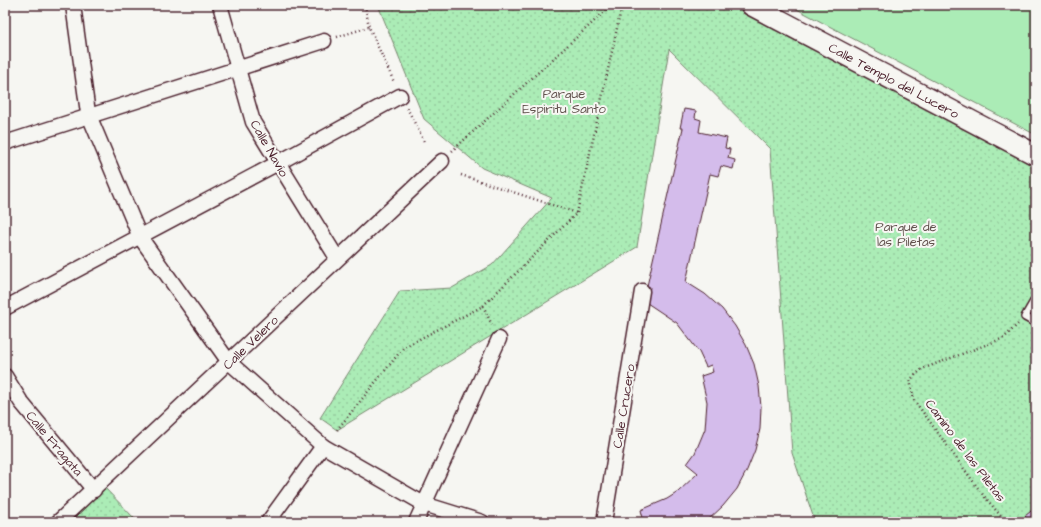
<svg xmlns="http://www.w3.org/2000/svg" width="1041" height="527" font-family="'Architects Daughter',sans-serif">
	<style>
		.green { fill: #abecb6; stroke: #7a8670 }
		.park { fill: url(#park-dots); stroke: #7a8670 }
		.building { fill: #d4bceb; stroke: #4a1f2b }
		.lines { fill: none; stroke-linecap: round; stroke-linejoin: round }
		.lane-casing { stroke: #4a1f2b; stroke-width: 10 }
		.street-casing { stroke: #4a1f2b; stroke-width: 17 }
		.secondary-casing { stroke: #4a1f2b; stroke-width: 23 }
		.path { stroke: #4a1f2b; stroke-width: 2.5; stroke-dasharray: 1 3; stroke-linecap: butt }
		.lane { stroke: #f6f6f2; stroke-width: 7 }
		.street { stroke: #f6f6f2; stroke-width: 14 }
		.secondary { stroke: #f6f6f2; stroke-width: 20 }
		.labels { text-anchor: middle; stroke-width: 4; stroke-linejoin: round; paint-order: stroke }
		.street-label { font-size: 13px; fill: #4a1f2b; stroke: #f6f6f2 }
		.park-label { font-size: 13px; fill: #62524e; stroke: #f6f6f2 }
	</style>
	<defs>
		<pattern id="park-dots" width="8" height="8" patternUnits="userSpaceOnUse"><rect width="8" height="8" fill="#abecb6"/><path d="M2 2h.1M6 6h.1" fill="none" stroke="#95ca9d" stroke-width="1.8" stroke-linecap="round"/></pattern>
	</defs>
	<rect width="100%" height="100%" fill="#f6f6f2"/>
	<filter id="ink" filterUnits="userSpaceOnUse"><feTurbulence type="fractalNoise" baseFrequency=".025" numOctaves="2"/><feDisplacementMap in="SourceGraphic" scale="8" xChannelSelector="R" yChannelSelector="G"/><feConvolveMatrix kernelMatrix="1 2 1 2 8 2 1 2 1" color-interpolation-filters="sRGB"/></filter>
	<g filter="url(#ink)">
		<path class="green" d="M 789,5 L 1036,5 L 1036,135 Z"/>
		<g class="park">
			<path d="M 378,5 L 751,5 L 1036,155 L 1036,522 L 815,522 L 792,453 L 770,149 L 669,49 L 637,247 L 337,430 L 320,418 L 400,291 L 452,288 L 492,265 L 552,198 L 482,168 L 424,119 Z"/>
			<path d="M 101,484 L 137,521 L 58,522 Z"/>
		</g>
		<g class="building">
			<path d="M 684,109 L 696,111 L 695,118 L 701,120 L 699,132 L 727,138 L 725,148 L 730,149 L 728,158 L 735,160 L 733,169 L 721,166 L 718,176 L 710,174 L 686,282 L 705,294 L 722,309 L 735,326 L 746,345 L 754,364 L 759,386 L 761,407 L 760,429 L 755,450 L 747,470 L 737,489 L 723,506 L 707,521 L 644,522 L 641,510 L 667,499 L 678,492 L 698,473 L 687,464 L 695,453 L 705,429 L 707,402 L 701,376 L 713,372 L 711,365 L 706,367 L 699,352 L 677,323 L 647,303 L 650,287 L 647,286 L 683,128 L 680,128 Z"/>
			<path d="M 1036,507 L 1036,522 L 1029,522 L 1025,516 Z"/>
			<path d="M 636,519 L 641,520 L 644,522 L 632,522 Z"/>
		</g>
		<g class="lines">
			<defs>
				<path id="lane" d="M 1036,298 L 1025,317 L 1036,323"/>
				<g id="street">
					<path d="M 73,5 L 88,113 L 140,237 L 229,362 L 323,446 L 424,504 L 482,522"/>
					<path d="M 220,5 L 253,122 L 337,258"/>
					<path d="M 5,143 L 324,41"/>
					<path d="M 5,308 L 278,163 L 400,96"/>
					<path d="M 5,376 L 21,402 L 94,490"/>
					<path d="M 58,522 L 442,161"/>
					<path d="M 268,522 L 323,446"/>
					<path d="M 416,522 L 499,339"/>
					<path d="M 604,522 L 642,291"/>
				</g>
				<path id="secondary" d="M 751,5 L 1036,155"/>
			</defs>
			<use href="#lane" class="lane-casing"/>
			<use href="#street" class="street-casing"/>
			<use href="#secondary" class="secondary-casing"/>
			<g class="path">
				<path d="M 365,5 L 369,27 L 394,82"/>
				<path d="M 337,37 L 369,27"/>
				<path d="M 407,108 L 425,143"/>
				<path d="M 452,151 L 612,5"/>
				<path d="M 461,175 L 577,213"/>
				<path d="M 483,306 L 493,327"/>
				<path d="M 337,430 L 404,347 L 483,306 L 577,213 L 622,5"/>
				<path d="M 1006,522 L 983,495 L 914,400 L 910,380 L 922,369 L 1004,338 L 1018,324"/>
			</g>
			<use href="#lane" class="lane"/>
			<use href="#street" class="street"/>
			<use href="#secondary" class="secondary"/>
		</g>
	</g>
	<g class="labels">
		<g class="street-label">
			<text transform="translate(894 80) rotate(28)" y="5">Calle Templo del Lucero</text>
			<text transform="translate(270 148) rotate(60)" y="5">Calle Navío</text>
			<text transform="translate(250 342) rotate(-44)" y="5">Calle Velero</text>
			<text transform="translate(623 406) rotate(-81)" y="5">Calle Crucero</text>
			<text transform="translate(55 443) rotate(50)" y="5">Calle Fragata</text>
			<text transform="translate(966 450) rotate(53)" y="5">Camino de las Piletas</text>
		</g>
		<g class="park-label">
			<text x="564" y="98">Parque<tspan x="564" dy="15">Espiritu Santo</tspan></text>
			<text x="906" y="231">Parque de<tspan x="906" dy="15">las Piletas</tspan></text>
		</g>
	</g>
	<rect width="1041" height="527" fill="none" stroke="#f6f6f2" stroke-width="20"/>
	<rect x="10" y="10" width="1021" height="507" fill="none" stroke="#4a1f2b" stroke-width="1.5" filter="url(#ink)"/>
</svg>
